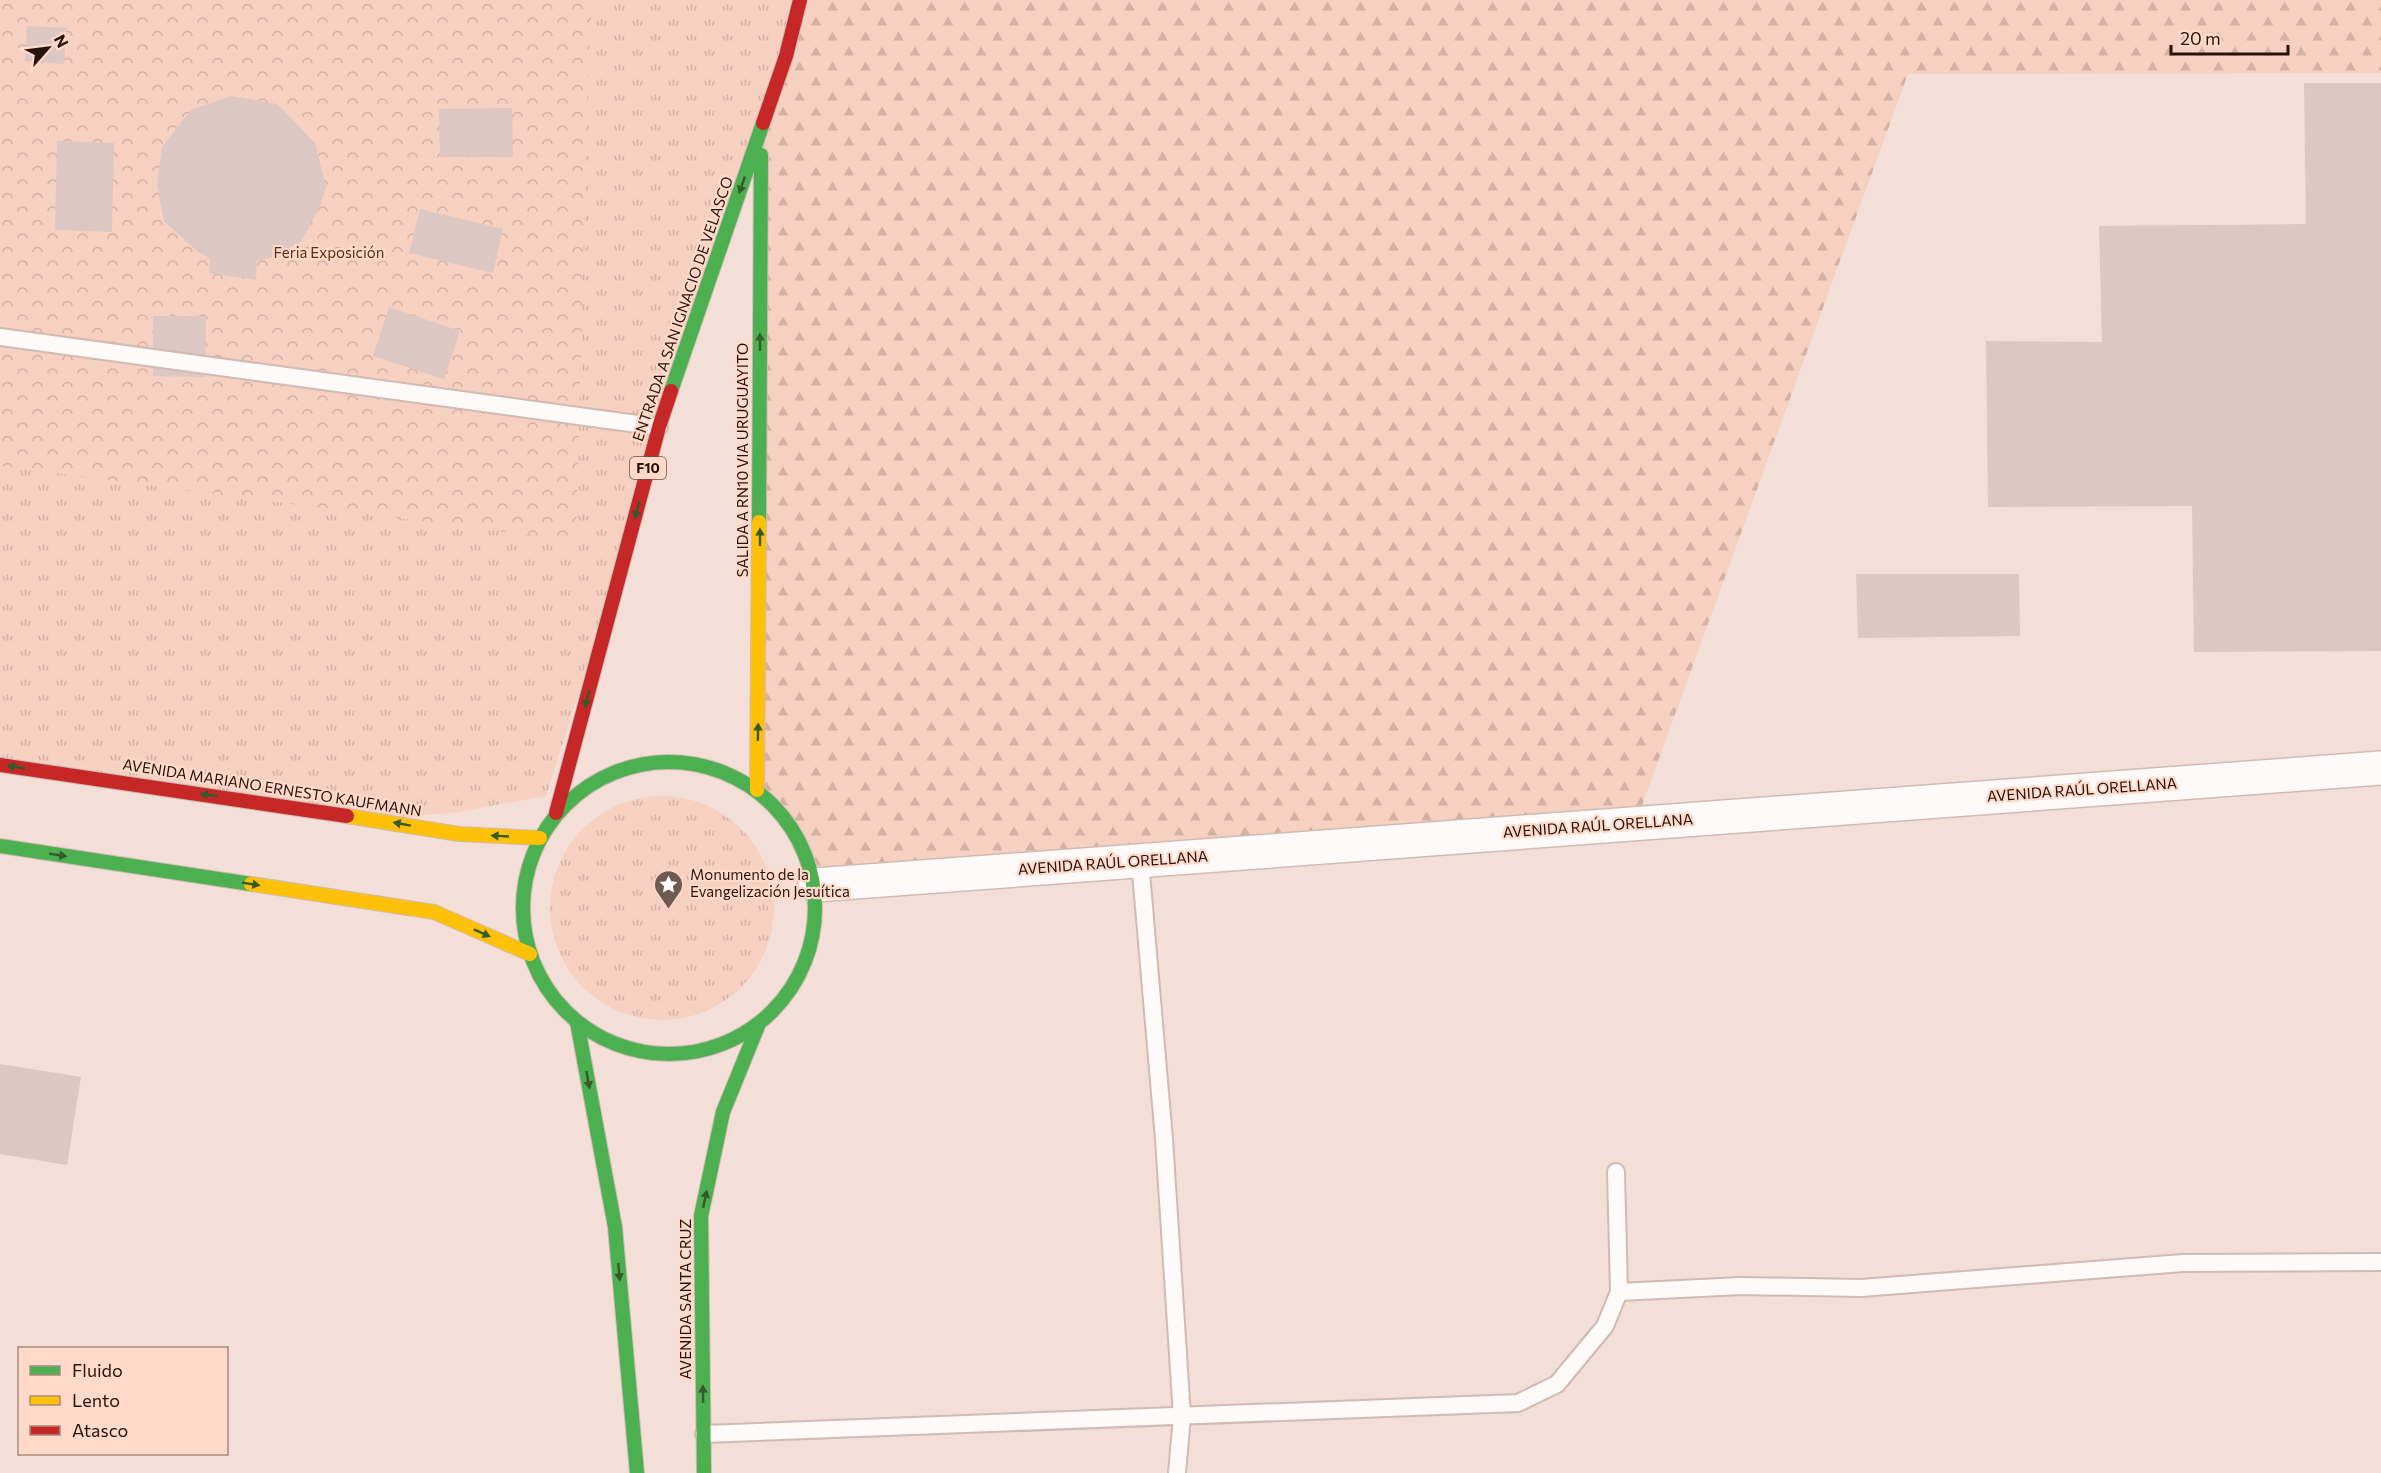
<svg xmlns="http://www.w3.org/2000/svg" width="2381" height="1473" font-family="Commissioner,sans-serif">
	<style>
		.grass { fill: url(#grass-tufts) }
		.forest { fill: url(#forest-firs) }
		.park { fill: url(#park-crowns) }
		.building { fill: #dcc7c3 }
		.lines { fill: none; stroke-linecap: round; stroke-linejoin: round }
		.lane-casing { stroke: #cfbbb3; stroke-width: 20 }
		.street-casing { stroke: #cfbbb3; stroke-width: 36 }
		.fast-casing { stroke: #cfbbb3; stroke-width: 16 }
		.slow-casing { stroke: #cfbbb3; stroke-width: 16 }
		.jam-casing { stroke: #cfbbb3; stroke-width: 16 }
		.lane { stroke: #fdfaf9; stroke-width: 16 }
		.street { stroke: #fdfaf9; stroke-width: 33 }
		.fast { stroke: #4caf50; stroke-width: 14 }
		.slow { stroke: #ffc107; stroke-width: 14 }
		.jam { stroke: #c62828; stroke-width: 14 }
		.oneway { fill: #38592a }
		.labels { text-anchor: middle; stroke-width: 4.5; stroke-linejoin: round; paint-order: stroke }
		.shield { fill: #ffdacb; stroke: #684f44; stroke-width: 1.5 }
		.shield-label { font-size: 14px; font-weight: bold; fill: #28130a }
		.park-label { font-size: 15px; fill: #5c2b15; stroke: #ffdacb }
		.street-label { font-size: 15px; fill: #28130a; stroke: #ffdacb }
		.poi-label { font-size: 15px; fill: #28130a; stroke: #ffdacb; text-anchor: start }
	</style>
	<defs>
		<pattern id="grass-tufts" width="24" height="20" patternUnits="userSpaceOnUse" patternTransform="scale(1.5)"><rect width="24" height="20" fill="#f6d0c1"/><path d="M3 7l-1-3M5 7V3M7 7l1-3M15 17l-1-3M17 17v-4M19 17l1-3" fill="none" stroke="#d3b2a4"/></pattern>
		<pattern id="forest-firs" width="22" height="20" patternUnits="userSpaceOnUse" patternTransform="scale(1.5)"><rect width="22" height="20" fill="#f6d0c1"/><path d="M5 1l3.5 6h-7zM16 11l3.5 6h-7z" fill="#d3b2a4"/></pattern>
		<pattern id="park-crowns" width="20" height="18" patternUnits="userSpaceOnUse" patternTransform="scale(1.5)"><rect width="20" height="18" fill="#f6d0c1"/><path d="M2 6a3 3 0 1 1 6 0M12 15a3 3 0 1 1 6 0" fill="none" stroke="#d3b2a4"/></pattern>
	</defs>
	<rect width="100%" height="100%" fill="#f3dfd7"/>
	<g class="grass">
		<path d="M 0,0 L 800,0 L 546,796 L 458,812 L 377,820 L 0,765 Z"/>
		<circle cx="662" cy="908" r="112"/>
	</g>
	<path class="forest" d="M 800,0 L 2381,0 L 2381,73 L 1908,74 L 1636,822 L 815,885 C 804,843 789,820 757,790 L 761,130 Z"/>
	<path class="park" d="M 0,0 L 592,0 L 588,71 L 576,541 L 0,466 Z"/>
	<g class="building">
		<path d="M 27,26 L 67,28 L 64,64 L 25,61 Z"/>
		<path d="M 2304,83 L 2381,83 L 2381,651 L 2194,652 L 2192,506 L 1988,507 L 1986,341 L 2102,342 L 2099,226 L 2306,224 Z"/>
		<path d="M 231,96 L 277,104 L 315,143 L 326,187 L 319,209 L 301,241 L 275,256 L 257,261 L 256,280 L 209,273 L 210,259 L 197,251 L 164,221 L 157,185 L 162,147 L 191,110 Z"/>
		<path d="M 512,108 L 513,157 L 440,157 L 439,109 Z"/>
		<path d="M 57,141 L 114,143 L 112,232 L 55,230 Z"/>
		<path d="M 420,209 L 503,229 L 493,273 L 409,253 Z"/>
		<path d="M 389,307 L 460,331 L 444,379 L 373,356 Z"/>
		<path d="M 153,316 L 206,316 L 205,377 L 153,376 Z"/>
		<path d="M 1856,574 L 2019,574 L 2020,636 L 1858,638 Z"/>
		<path d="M 0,1064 L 81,1077 L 67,1165 L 0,1154 Z"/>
	</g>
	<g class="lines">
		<defs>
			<g id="lane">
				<path d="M 0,337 L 659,427"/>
				<path d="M 1140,861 L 1164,1139 L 1182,1416 L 1177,1473"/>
				<path d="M 1619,1292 L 1741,1286 L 1861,1288 L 2183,1263 L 2381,1262"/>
				<path d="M 704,1434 L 1518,1403 L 1557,1384 L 1605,1326 L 1619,1292 L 1616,1172"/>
			</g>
			<path id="street" d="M 815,885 L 2381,768"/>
			<g id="fast">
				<path d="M 671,391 L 763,123"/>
				<path d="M 759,522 L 761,155"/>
				<circle cx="669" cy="908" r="146"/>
				<path d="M 0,846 L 251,884"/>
				<path d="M 577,1022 L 615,1227 L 637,1473"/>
				<path d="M 704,1473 L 701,1216 L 723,1112 L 758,1026"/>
			</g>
			<g id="slow">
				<path d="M 757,790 L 759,522"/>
				<path d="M 347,816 L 459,834 L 540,838"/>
				<path d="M 251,884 L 434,912 L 530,954"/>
			</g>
			<g id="jam">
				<path d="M 763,123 L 786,56 L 800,0"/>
				<path d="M 0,765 L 347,816"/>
				<path d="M 556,813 L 659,427 L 671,391"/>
			</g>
		</defs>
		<use href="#lane" class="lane-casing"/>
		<use href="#street" class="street-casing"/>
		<use href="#fast" class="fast-casing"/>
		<use href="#slow" class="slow-casing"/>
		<use href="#jam" class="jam-casing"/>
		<use href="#lane" class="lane"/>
		<use href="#street" class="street"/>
		<use href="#fast" class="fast"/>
		<use href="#slow" class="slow"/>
		<use href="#jam" class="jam"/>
	</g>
	<defs><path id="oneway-solid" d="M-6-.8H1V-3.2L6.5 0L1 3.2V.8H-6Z" transform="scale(1.5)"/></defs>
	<g class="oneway">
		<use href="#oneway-solid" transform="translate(742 185) rotate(109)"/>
		<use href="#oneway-solid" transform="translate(760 342) rotate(-90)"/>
		<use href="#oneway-solid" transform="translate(637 510) rotate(105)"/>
		<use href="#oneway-solid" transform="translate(760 537) rotate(-90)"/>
		<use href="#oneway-solid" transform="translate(587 699) rotate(105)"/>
		<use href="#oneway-solid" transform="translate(758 732) rotate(-89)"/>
		<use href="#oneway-solid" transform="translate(16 767) rotate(-172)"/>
		<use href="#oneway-solid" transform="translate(209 795) rotate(-172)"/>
		<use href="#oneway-solid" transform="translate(402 824) rotate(-170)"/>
		<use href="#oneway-solid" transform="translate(500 836) rotate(-177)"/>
		<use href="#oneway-solid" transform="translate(58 855) rotate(9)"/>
		<use href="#oneway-solid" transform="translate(251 884) rotate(9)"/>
		<use href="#oneway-solid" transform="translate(482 933) rotate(24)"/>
		<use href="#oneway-solid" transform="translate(588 1080) rotate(80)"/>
		<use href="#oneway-solid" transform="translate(705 1199) rotate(-78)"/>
		<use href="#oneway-solid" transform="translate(619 1272) rotate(85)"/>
		<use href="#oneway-solid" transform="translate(703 1394) rotate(-91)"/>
	</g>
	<defs>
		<symbol id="sight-pin" viewBox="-11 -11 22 30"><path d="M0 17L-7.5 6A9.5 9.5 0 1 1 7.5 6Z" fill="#6f5a52" stroke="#ffdacb"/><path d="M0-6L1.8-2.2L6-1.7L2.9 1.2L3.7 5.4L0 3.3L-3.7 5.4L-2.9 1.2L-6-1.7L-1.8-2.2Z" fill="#fff"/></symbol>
	</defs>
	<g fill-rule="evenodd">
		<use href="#sight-pin" x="652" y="868" width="33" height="45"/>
	</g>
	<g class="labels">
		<rect class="shield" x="630" y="457" width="36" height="22" rx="4.5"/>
		<g class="shield-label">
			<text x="648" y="473">F10</text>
		</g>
		<g class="park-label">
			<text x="329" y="258">Feria Exposición</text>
		</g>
		<g class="street-label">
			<text transform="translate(683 309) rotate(-71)" y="5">ENTRADA A SAN IGNACIO DE VELASCO</text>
			<text transform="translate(743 460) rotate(-90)" y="5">SALIDA A RN10 VIA URUGUAYITO</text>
			<text transform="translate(272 788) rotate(9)" y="5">AVENIDA MARIANO ERNESTO KAUFMANN</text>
			<text transform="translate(2082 790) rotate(-4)" y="5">AVENIDA RAÚL ORELLANA</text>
			<text transform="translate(1598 826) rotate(-4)" y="5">AVENIDA RAÚL ORELLANA</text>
			<text transform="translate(1113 863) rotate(-4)" y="5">AVENIDA RAÚL ORELLANA</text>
			<text transform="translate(686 1299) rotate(-90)" y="5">AVENIDA SANTA CRUZ</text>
		</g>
		<g class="poi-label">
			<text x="690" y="880">Monumento de la<tspan x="690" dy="17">Evangelización Jesuítica</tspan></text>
		</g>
	</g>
	<rect x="18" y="1347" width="210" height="108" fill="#ffdacb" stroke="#a98a7e" stroke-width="1.5"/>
	<rect x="30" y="1366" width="30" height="9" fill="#4caf50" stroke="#a98a7e" stroke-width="1.5"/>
	<text x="72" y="1377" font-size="18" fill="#28130a">Fluido</text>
	<rect x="30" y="1396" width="30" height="9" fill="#ffc107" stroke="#a98a7e" stroke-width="1.5"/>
	<text x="72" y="1407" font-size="18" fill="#28130a">Lento</text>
	<rect x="30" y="1426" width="30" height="9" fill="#c62828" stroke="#a98a7e" stroke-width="1.5"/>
	<text x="72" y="1437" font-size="18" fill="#28130a">Atasco</text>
	<g transform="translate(48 48) rotate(62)" stroke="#ffdacb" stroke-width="4.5" paint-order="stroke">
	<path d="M0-4.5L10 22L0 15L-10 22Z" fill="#28130a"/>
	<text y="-9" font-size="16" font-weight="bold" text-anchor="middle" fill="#28130a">N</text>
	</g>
	<path d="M2171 45v9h117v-9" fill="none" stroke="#28130a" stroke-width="3"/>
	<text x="2180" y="45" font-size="18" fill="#28130a" stroke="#ffdacb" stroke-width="4.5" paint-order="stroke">20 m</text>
</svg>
